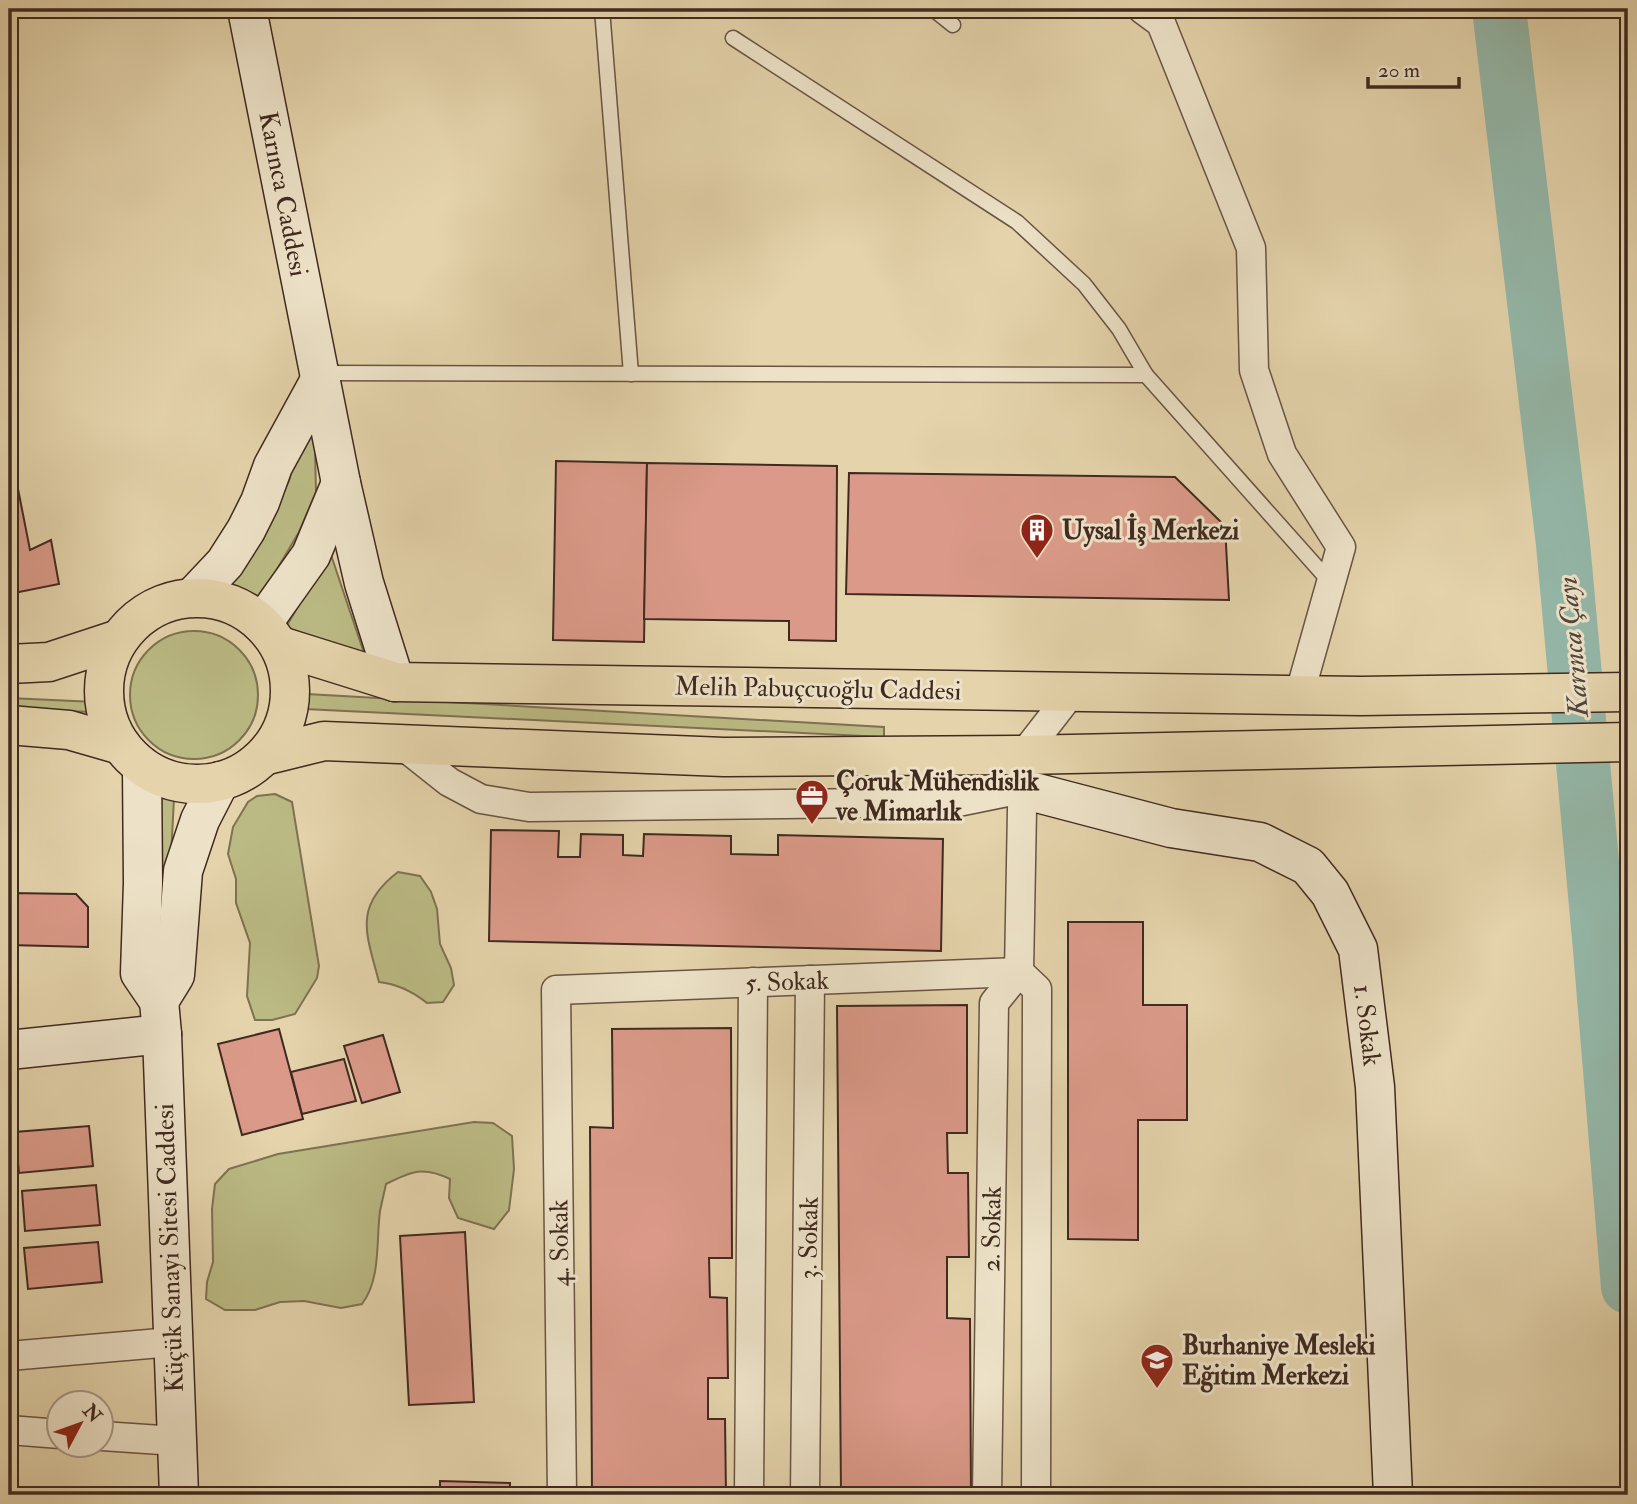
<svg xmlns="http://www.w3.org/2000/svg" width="1637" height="1504" font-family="'IM FELL Double Pica',serif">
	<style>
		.green { fill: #bbba84; stroke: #7e7252; stroke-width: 2 }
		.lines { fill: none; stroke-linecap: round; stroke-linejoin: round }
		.river { stroke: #95b8a9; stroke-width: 54 }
		.building { fill: #db9a89; stroke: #402a20; stroke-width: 2 }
		.lane-casing { stroke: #695443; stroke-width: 17 }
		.street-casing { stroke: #695443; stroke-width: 31 }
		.secondary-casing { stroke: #402a20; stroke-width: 41 }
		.primary-casing { stroke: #402a20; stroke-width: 41 }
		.lane { stroke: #ede2c8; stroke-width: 14 }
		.street { stroke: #ede2c8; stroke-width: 28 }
		.secondary { stroke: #ede2c8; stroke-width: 38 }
		.primary { stroke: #e4d3ab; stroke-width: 38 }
		.labels { text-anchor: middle; stroke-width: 6; stroke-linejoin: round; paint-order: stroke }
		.street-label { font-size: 26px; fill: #402a20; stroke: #ede2c8 }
		.poi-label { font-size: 26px; font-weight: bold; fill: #402a20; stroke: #ede2c8; text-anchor: start }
		.water-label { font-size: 28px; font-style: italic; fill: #51463b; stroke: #ede2c8 }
	</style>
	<rect width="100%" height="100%" fill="#e4d3ab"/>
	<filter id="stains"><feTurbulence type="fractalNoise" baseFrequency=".00286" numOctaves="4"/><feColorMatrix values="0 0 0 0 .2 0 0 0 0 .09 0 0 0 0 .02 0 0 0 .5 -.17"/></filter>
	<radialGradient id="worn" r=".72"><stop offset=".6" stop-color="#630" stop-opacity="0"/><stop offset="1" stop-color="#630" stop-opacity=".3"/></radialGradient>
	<g class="green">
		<path d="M 309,408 L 314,408 L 316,492 L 299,532 L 254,608 L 221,588 L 268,522 L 289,481 Z"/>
		<path d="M 330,552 L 365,656 L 286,627 Z"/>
		<circle cx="194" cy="695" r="64"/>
		<path d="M 307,694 L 884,727 L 884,737 L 305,709 Z"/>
		<path d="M 9,698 L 95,702 L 93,712 L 9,709 Z"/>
		<path d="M 275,794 L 292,802 L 319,966 L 317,978 L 295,1014 L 272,1020 L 255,1020 L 247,996 L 250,943 L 236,903 L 236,879 L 228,854 L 233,827 L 248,802 L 257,796 Z"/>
		<path d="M 159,798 L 174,798 L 165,975 L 158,976 Z"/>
		<path d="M 398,872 L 420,876 L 431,892 L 437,909 L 440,944 L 451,968 L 454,985 L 443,1002 L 427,1003 C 412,991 398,984 379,982 C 367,935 352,907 398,872 Z"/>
		<path d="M 474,1122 L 493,1123 L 512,1136 L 514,1169 L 509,1210 L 494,1229 L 458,1218 L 449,1198 L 450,1179 C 423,1166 412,1171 386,1184 C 384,1193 382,1202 380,1211 C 376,1242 381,1279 362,1304 L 341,1308 L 304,1301 L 280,1302 L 255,1310 L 225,1310 L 206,1299 L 207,1282 L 213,1262 L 212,1209 L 215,1184 L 229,1169 L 278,1154 Z"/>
	</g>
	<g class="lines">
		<path class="river" d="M 1499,9 L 1563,544 L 1600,949 L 1628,1287"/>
	</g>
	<g class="building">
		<path d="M 9,443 L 30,550 L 51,540 L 59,584 L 9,594 Z"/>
		<path d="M 556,461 L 647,463 L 644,642 L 553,640 Z"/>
		<path d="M 647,463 L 837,466 L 836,641 L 789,640 L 789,621 L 644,619 Z"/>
		<path d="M 849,473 L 1175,477 L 1225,526 L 1229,600 L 846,594 Z"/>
		<path d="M 491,830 L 559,831 L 558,857 L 580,857 L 581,834 L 623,835 L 623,855 L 643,856 L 644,834 L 731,836 L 731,854 L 778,855 L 778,835 L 943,839 L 941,951 L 489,941 Z"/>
		<path d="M 9,893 L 76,894 L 88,907 L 88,947 L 9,945 Z"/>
		<path d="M 1068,922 L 1143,922 L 1143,1005 L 1187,1005 L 1187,1120 L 1138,1120 L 1138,1240 L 1068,1239 Z"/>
		<path d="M 967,1005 L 967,1133 L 947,1133 L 948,1173 L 968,1173 L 969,1257 L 947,1257 L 947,1318 L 970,1319 L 971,1495 L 841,1495 L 837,1006 Z"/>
		<path d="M 731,1028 L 732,1258 L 709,1258 L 710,1297 L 727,1298 L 728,1378 L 708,1378 L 708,1419 L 725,1419 L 726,1495 L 592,1495 L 590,1127 L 613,1128 L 612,1029 Z"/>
		<path d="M 279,1029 L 303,1119 L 242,1135 L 218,1044 Z"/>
		<path d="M 383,1035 L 400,1092 L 362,1103 L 344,1046 Z"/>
		<path d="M 344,1059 L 356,1101 L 302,1114 L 291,1072 Z"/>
		<path d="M 89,1126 L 93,1166 L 19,1173 L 15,1132 Z"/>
		<path d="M 96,1185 L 100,1225 L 25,1231 L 22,1191 Z"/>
		<path d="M 465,1232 L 474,1402 L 409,1405 L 400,1236 Z"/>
		<path d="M 98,1242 L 102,1282 L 28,1289 L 24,1248 Z"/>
		<path d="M 440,1481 L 510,1483 L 510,1495 L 440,1495 Z"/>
	</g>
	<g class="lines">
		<defs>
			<g id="lane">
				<path d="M 602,9 L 631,374"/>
				<path d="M 933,9 L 953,25"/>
				<path d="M 733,38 L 1017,222 L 1084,284 L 1119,329 L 1146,375"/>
				<path d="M 321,373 L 1146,375 L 1331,583"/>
			</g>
			<g id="street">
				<path d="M 1142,9 L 1161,23 L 1251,248 L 1254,370 L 1282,454 L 1341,547 L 1299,696"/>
				<path d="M 401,744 L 449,782 L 481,799 L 529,807 L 958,802 L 1022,789"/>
				<path d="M 1019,972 L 1037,989 L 1036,1495"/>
				<path d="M 9,1356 L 172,1342"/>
				<path d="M 9,1430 L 60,1434"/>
				<path d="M 102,1436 L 176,1441"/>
				<path d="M 562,1495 L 556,990 L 1019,972"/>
				<path d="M 749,1495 L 753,982"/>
				<path d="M 805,1495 L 810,980"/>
				<path d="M 987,1495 L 994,1003 L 1019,972 L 1023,755 L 1072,692"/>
			</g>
			<g id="secondary">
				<path d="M 247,9 L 341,483 L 364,583 L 395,682"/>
				<path d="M 193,597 L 225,563 L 246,530 L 260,502 L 273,466 L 320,380"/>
				<path d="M 262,624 L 311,555 L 341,483"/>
				<path d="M 142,767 L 143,883 L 140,973 L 159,1001 L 162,1034 L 179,1495"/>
				<path d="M 1022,789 L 1171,828 L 1260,842 L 1308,866 L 1330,893 L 1358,949 L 1375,1087 L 1393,1495"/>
				<path d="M 159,1001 L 175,975 L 183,871 L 200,820 L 220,781"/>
				<path d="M 9,1050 L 162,1034"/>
			</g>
			<g id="primary">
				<circle cx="197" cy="691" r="93"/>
				<path d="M 280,646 L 395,682 L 1361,696 L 1628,692"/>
				<path d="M 9,664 L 49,662 L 119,639"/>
				<path d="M 9,725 L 69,730 L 121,745"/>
				<path d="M 267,755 L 324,741 L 724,757 L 1023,755 L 1628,742"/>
			</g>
		</defs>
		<use href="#lane" class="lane-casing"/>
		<use href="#street" class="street-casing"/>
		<use href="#secondary" class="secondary-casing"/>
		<use href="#primary" class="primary-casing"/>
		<use href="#lane" class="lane"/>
		<use href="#street" class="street"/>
		<use href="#secondary" class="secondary"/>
		<use href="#primary" class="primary"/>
	</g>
	<defs>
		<symbol id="building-pin" viewBox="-11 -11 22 30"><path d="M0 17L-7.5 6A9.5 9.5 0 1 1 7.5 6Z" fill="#8f2418" stroke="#ede2c8"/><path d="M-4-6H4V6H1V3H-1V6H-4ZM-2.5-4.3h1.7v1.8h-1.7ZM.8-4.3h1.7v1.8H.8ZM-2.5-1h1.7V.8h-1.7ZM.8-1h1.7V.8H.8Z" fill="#fff"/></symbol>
		<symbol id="office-pin" viewBox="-11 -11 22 30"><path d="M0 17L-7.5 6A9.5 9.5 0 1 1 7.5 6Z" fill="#8f2418" stroke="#ede2c8"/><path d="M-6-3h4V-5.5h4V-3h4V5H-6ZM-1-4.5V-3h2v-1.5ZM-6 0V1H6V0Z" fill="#fff"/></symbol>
		<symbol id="school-pin" viewBox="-11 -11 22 30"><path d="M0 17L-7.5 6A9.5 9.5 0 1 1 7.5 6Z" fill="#8f2418" stroke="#ede2c8"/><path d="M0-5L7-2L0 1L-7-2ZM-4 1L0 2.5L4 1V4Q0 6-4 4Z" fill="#fff"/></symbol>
	</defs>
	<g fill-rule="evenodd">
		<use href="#building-pin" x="1018" y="511" width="38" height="52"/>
		<use href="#office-pin" x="793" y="777" width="38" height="52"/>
		<use href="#school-pin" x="1138" y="1341" width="38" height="52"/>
	</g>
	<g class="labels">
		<g class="street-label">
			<text transform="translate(284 194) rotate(79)" y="9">Karınca Caddesi</text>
			<text transform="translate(818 688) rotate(1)" y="9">Melih Pabuçcuoğlu Caddesi</text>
			<text transform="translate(787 981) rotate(-2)" y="9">5. Sokak</text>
			<text transform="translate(1368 1025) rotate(83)" y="9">1. Sokak</text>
			<text transform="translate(991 1229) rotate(-89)" y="9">2. Sokak</text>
			<text transform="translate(808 1238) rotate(-89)" y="9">3. Sokak</text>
			<text transform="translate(559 1243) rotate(-91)" y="9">4. Sokak</text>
			<text transform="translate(169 1248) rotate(-92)" y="9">Küçük Sanayi Sitesi Caddesi</text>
		</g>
		<g class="poi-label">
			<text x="1062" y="539">Uysal İş Merkezi</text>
			<text x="836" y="790">Çoruk Mühendislik<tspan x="836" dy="30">ve Mimarlık</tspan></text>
			<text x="1182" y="1354">Burhaniye Mesleki<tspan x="1182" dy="30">Eğitim Merkezi</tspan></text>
		</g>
		<g class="water-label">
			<text transform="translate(1572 647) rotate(-95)" y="10">Karınca Çayı</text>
		</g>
	</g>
	<rect width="1637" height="1504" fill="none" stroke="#e4d3ab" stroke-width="35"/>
	<rect x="10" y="10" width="1616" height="1483" fill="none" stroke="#402a20" stroke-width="3.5"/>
	<rect x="18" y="18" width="1602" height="1469" fill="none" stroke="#402a20" stroke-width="2"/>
	<g transform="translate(80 1424) rotate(49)"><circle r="33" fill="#ede2c8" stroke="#a89885" stroke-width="2"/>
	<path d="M0-5L12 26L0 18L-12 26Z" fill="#8f2418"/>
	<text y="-10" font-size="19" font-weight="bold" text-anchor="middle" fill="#402a20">N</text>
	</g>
	<path d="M1368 77v10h91v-10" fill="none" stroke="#402a20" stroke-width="3.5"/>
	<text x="1378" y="77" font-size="21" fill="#402a20" stroke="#ede2c8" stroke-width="5" paint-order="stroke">20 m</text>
	<rect width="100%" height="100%" filter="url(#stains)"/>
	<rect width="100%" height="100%" fill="url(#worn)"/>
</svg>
